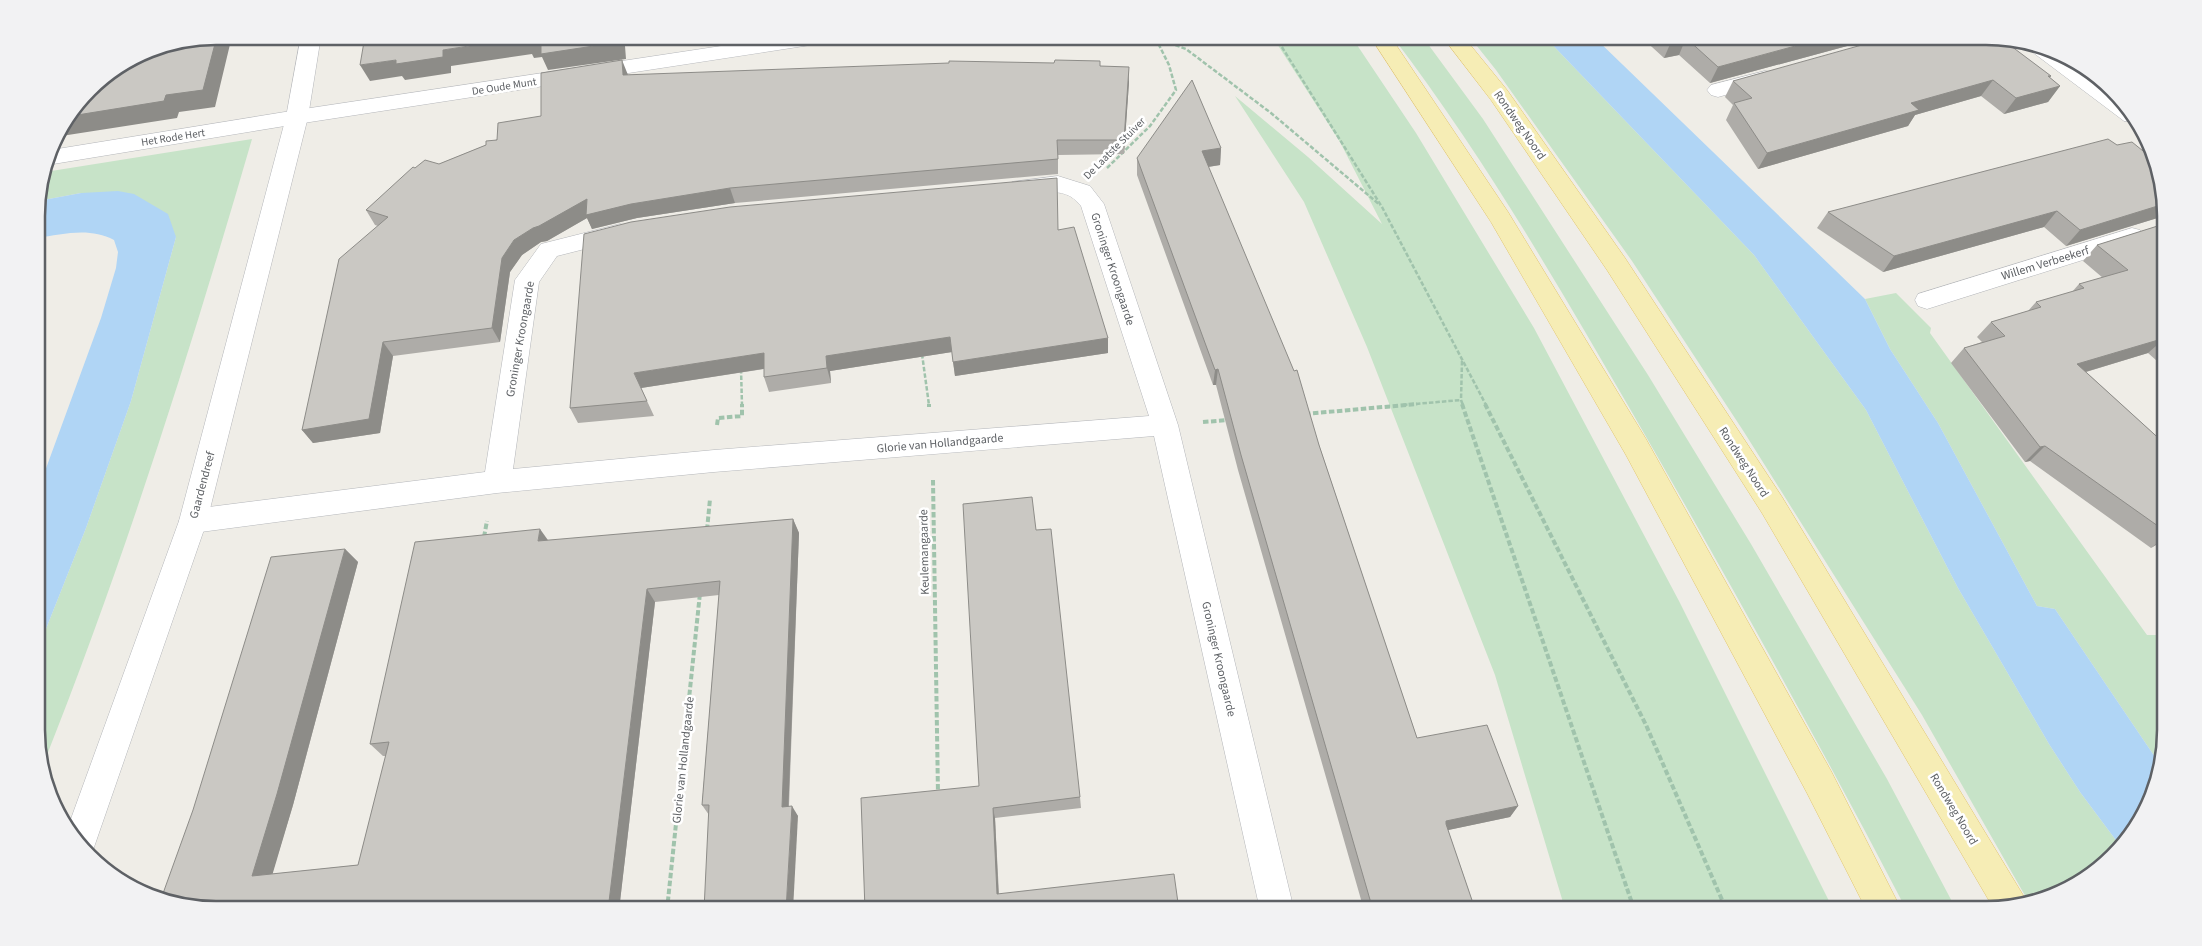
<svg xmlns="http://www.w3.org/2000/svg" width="2202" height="946" font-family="'Source Sans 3',sans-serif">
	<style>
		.green { fill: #c7e3c8 }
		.water { fill: #b0d5f5 }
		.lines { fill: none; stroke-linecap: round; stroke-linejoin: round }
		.minor-casing { stroke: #b4b6ba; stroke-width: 1 }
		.tertiary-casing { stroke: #b4b6ba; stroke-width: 1 }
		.primary-casing { stroke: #e2c56d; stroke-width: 1 }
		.path-far1 { stroke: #a0c3ac; stroke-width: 2.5; stroke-dasharray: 4.5 2; stroke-linecap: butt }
		.path { stroke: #a0c3ac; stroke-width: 4; stroke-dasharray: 5.5 2.5; stroke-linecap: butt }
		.minor { fill: #fff; fill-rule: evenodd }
		.tertiary { fill: #fff; fill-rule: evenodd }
		.primary { fill: #f6edb5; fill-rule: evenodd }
		.wall { fill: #aeaca8 }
		.shaded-wall { fill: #8d8c88 }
		.building { fill: #cac8c3; stroke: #8d8c88 }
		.labels { text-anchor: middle; stroke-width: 5; stroke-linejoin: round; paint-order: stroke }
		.far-street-label { font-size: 11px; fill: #5e6165; stroke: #fff }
		.street-label { font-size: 12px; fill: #5e6165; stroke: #fff }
		.rim { fill: none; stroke: #5e6165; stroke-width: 2.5 }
	</style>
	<rect width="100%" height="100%" fill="#efede7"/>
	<g class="green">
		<path d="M 1272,36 L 1351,36 L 1416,133 L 1534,328 L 1679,601 L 1833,909 L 1565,909 L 1495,675 L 1367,347 L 1304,202 L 1235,96 L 1308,157 L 1382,224 L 1340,142 Z"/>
		<path d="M 1392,36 L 1422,36 L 1483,119 L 1648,375 L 1751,544 L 1887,779 L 1956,909 L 1906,909 C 1819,742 1727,577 1633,414 C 1558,285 1483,155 1392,36 Z"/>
		<path d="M 1469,36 L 1544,36 L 1754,255 L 1866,410 L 1958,588 L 2049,744 L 2080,792 L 2121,847 L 2086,879 L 2027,899 L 1922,715 L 1744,432 L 1632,261 L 1496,70 Z"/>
		<path d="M 252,139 C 190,352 125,559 43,765 L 38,754 L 38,649 L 86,528 L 131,401 L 176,237 L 81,193 L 38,201 L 45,172 Z"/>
		<path d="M 1896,293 L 1931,328 L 1930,333 L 2147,635 L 2165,635 L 2166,730 L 2159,763 L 2055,609 L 2037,606 L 1938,423 L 1890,349 L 1865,299 Z"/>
	</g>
	<g class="water">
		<path d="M 1544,36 L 1593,36 L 1865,299 L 1890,349 L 1938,423 L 2037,606 L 2055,609 L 2159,763 L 2152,798 L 2128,840 L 2121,847 L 2080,792 L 2049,744 L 1958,588 L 1866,410 L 1754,255 Z"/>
		<path d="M 118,191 L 134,194 L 168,214 L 176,237 L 131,401 L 86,528 L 38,649 L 37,493 L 101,318 L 116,268 L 118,252 L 114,240 C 90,227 63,234 37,238 L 37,204 L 38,201 L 81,193 Z"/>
	</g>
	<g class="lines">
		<defs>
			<g id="minor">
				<path d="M 788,36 L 840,36 L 837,40 L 830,42 L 297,124 L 47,165 L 51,150 L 297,110 Z"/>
				<path d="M 2029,45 L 2054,50 L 2128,106 L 2135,122 L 2124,121 L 2031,51 L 2028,47 Z"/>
				<path d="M 1765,71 L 1772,72 L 1775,77 L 1772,82 L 1718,97 L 1711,95 L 1707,90 L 1711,85 Z"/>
				<path d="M 1058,176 L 1090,186 L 1104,204 L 1178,425 L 1294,910 L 1260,910 L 1154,436 L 714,472 L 497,493 L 193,533 L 183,529 L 179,521 L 183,513 L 193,509 L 485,472 L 515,280 L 541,244 L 620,224 L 628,226 L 632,232 L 628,238 L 557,256 L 539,282 L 513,469 L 714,450 L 1149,416 L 1081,206 C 1062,181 1037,199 1012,192 L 1009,187 L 1012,182 Z"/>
				<path d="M 2132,228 L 2140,230 L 2144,236 L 2140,242 L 1927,309 L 1918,306 L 1915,300 L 1918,294 Z"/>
			</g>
			<path id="tertiary" d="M 301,36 L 321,36 L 308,117 L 207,521 L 92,853 L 74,840 L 68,827 L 179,521 L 286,117 Z"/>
			<g id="primary">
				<path d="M 1370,36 L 1390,36 L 1508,212 L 1646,439 L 1831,771 L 1901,909 L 1866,909 L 1807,793 L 1626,455 L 1491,222 Z"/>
				<path d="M 1442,36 L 1463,36 L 1507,90 L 1625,258 L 1782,497 L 2026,900 L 1994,909 L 1762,513 L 1607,270 L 1491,100 Z"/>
			</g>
		</defs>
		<use href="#minor" class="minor-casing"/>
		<use href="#tertiary" class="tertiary-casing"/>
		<use href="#primary" class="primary-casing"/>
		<g class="path-far1">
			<path d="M 1151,36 L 1186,49 L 1271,113 L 1380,205"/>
			<path d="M 1275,36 L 1382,207 L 1486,405"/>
			<path d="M 1107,168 L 1150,126 L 1176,90 L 1169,65 L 1155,37"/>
			<path d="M 922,354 L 929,405"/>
			<path d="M 1462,361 L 1461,400 L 1463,405"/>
			<path d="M 741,369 L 742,405"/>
			<path d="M 1403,405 L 1461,400"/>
		</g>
		<g class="path">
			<path d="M 929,404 L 929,407"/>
			<path d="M 1462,404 L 1634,909"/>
			<path d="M 1485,404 L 1646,725 L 1726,909"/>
			<path d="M 1305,414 L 1417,404"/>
			<path d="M 1203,422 L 1229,420"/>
			<path d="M 717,425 L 718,418 L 742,416 L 742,404"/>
			<path d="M 933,480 L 938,794"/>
			<path d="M 707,530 L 710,499"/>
			<path d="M 484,537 L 487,521"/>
			<path d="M 667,910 L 700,593"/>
		</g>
		<use href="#minor" class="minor"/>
		<use href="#tertiary" class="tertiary"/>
		<use href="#primary" class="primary"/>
	</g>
	<g class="wall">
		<path d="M 1640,36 L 1884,36 L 1710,83 L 1679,55 L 1664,58 Z"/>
		<path d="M 1100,66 L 1129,82 L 1124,154 L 1058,155 L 1058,174 L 735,203 L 637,218 L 592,229 L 587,218 L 547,241 L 541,242 L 522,255 L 510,272 L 500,342 L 393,356 L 380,433 L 313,443 L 302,430 L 378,226 L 375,225 L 366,210 L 415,168 L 439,164 L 486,145 L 541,116 L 628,75 Z"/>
		<path d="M 2050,78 L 2060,86 L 2048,102 L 2004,114 L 1981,96 L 1915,115 L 1908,126 L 1758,169 L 1726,120 L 1733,105 L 1725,97 L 1733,81 Z"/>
		<path d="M 1221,148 L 1220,165 L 1208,167 L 1319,445 L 1417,738 L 1518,806 L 1510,817 L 1448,830 L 1475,909 L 1364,910 L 1238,470 L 1216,385 L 1213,385 L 1137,175 L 1137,158 Z"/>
		<path d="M 2164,193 L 2164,216 L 2066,246 L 2044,227 L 1883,272 L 1817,228 L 1828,212 Z"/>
		<path d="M 2164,224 L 2165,368 L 2148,353 L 2086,372 L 2165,444 L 2165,546 L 2161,542 L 2151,548 L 2030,461 L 2025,462 L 1951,363 L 1964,348 L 1982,342 L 1977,337 L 1991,322 L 2028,311 L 2036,302 L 2072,292 L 2079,284 L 2103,278 L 2083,261 L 2097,245 Z"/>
		<path d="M 1058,230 L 1108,338 L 1108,353 L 955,376 L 952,352 L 830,371 L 831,383 L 769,392 L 764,377 L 764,369 L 641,388 L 654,416 L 578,423 L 570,408 Z"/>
		<path d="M 793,519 L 799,533 L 789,806 L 798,816 L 709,815 L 702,805 L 719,595 L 655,602 L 619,910 L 216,910 L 345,549 L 358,562 L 293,805 L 272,874 L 358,865 L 386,756 L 383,756 L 370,744 L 548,541 Z"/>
		<path d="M 1036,530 L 1080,797 L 1081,808 L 995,818 L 999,894 L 865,910 L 979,786 Z"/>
	</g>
	<g class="shaded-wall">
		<path d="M 217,36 L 232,36 L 215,107 L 179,112 L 177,118 L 55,137 L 71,116 Z"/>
		<path d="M 619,36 L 691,36 L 625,46 L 626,59 L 548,70 L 542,57 L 534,58 L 532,54 L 451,66 L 451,73 L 405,80 L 402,76 L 370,81 L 360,65 L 396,60 L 443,50 L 527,37 L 541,40 Z"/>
		<path d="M 1832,36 L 1884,36 L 1710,83 L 1718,67 Z"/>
		<path d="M 1686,38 L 1679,55 L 1664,58 L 1671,42 Z"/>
		<path d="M 622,60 L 628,75 L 623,75 Z"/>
		<path d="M 1129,67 L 1129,82 L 1124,154 L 1124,140 Z"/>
		<path d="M 2048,76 L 2051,76 L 2040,91 L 2060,86 L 2048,102 L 2004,114 L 2016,98 Z"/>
		<path d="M 1993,80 L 1981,96 L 1915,115 L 1908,126 L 1758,169 L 1767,153 L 1911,103 Z"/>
		<path d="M 1221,148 L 1220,165 L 1201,168 L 1202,151 Z"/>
		<path d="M 730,188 L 735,203 L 637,218 L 592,229 L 587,218 L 547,241 L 541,242 L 522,255 L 510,272 L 500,342 L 492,328 L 502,258 L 514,240 L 533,228 L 587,199 L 631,204 Z"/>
		<path d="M 2164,204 L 2164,216 L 2066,246 L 2080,230 Z"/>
		<path d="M 2057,211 L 2044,227 L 1883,272 L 1894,256 Z"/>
		<path d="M 950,337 L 952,352 L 830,371 L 831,383 L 827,368 L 826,356 Z"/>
		<path d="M 1108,338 L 1108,353 L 955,376 L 953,362 Z"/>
		<path d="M 2165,338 L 2148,353 L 2062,379 L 2077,364 Z"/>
		<path d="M 383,342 L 393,356 L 380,433 L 313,443 L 302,430 Z"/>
		<path d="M 764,353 L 769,368 L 641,388 L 654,416 L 634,373 Z"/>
		<path d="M 1218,369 L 1216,385 L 1213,385 L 1215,370 Z"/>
		<path d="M 2045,446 L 2030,461 L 2025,462 L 2040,447 Z"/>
		<path d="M 793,519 L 799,533 L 788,817 L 782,807 Z"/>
		<path d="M 540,529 L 550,543 L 538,541 Z"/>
		<path d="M 2165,537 L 2165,539 L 2151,548 Z"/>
		<path d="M 345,549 L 358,562 L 293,805 L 269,886 L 252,876 Z"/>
		<path d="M 647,589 L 655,602 L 619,910 L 608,910 Z"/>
		<path d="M 792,806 L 798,816 L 793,910 L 786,910 Z"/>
		<path d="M 1518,806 L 1510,817 L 1439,832 L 1446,821 Z"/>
		<path d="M 993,808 L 995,818 L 999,904 L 997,894 Z"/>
	</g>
	<g class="building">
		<path d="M 217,36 L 203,90 L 166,95 L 164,101 L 71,116 L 97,81 L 148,50 Z"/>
		<path d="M 365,36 L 619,36 L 620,42 L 541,54 L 541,40 L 527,42 L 527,37 L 443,50 L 443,57 L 396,64 L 396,60 L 360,65 Z"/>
		<path d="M 1665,36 L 1832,36 L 1718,67 L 1686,38 L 1671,42 Z"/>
		<path d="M 1894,36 L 1986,36 L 1995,38 L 1998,40 L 2003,40 L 2051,76 L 2048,76 L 2060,86 L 2016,98 L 1993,80 L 1911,103 L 1919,110 L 1767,153 L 1734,103 L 1752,98 L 1733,81 Z"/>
		<path d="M 622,60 L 623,75 L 949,63 L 949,61 L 1054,63 L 1055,60 L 1100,61 L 1100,66 L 1129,67 L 1124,140 L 1057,140 L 1058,159 L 730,188 L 631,204 L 586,215 L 587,199 L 539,226 L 533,228 L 514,240 L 502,258 L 492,328 L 383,342 L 369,419 L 302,430 L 339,259 L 388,217 L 366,210 L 413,167 L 415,168 L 425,160 L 439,164 L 486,145 L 486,141 L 497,140 L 498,123 L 541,116 L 541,73 Z"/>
		<path d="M 1192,80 L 1221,148 L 1202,151 L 1294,371 L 1297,370 L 1319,445 L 1417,738 L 1487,725 L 1518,806 L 1446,821 L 1446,824 L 1475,909 L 1373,910 L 1241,455 L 1218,369 L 1215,370 L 1137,158 Z"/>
		<path d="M 2108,139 L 2117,145 L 2132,142 L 2148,155 L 2164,193 L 2164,204 L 2080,230 L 2057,211 L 1894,256 L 1828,212 Z"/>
		<path d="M 1057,178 L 1058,230 L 1074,227 L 1108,338 L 953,362 L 950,337 L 826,356 L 827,368 L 764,377 L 764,353 L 634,373 L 647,401 L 570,408 L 584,234 L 631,222 L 730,207 Z"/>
		<path d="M 2164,224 L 2165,338 L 2077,364 L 2165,444 L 2165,531 L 2045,446 L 2040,447 L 1964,348 L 2005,336 L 1991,322 L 2041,307 L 2036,302 L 2084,288 L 2079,284 L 2128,270 L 2097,245 Z"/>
		<path d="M 1032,497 L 1036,530 L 1051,529 L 1080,797 L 993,808 L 997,894 L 1174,874 L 1179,910 L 865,910 L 861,798 L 979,786 L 963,504 Z"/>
		<path d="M 793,519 L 782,807 L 792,806 L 786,910 L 704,910 L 709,805 L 702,805 L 720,581 L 647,589 L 608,910 L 216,910 L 161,899 L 193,810 L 271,557 L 345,549 L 277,794 L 252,876 L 358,865 L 389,742 L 370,744 L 415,542 L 540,529 L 538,541 Z"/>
	</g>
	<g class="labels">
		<g class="far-street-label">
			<text transform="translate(504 86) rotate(-9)" y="4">De Oude Munt</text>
			<text transform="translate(173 137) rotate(-9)" y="4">Het Rode Hert</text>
			<text transform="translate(1114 148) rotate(-45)" y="4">De Laatste Stuiver</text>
		</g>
		<g class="street-label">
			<text transform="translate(1520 125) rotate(55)" y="4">Rondweg Noord</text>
			<text transform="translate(2045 263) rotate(-17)" y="4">Willem Verbeekerf</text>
			<text transform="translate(1113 269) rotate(72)" y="4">Groninger Kroongaarde</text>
			<text transform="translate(520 339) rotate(-80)" y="4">Groninger Kroongaarde</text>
			<text transform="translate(940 443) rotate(-5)" y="4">Glorie van Hollandgaarde</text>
			<text transform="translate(1744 462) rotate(57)" y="4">Rondweg Noord</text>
			<text transform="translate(202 485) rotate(-75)" y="4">Gaardendreef</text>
			<text transform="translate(924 552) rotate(-91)" y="4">Keulemangaarde</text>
			<text transform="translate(1219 659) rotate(77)" y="4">Groninger Kroongaarde</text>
			<text transform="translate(683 760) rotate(-84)" y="4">Glorie van Hollandgaarde</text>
			<text transform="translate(1954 809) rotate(59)" y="4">Rondweg Noord</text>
		</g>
	</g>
	<path d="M0 0H2202V946H0ZM216 45H1986A171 171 0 0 1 2157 216V730A171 171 0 0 1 1986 901H216A171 171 0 0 1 45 730V216A171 171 0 0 1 216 45Z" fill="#f2f2f3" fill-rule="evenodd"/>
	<path class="rim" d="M216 45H1986A171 171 0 0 1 2157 216V730A171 171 0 0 1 1986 901H216A171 171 0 0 1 45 730V216A171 171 0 0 1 216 45Z"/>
</svg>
